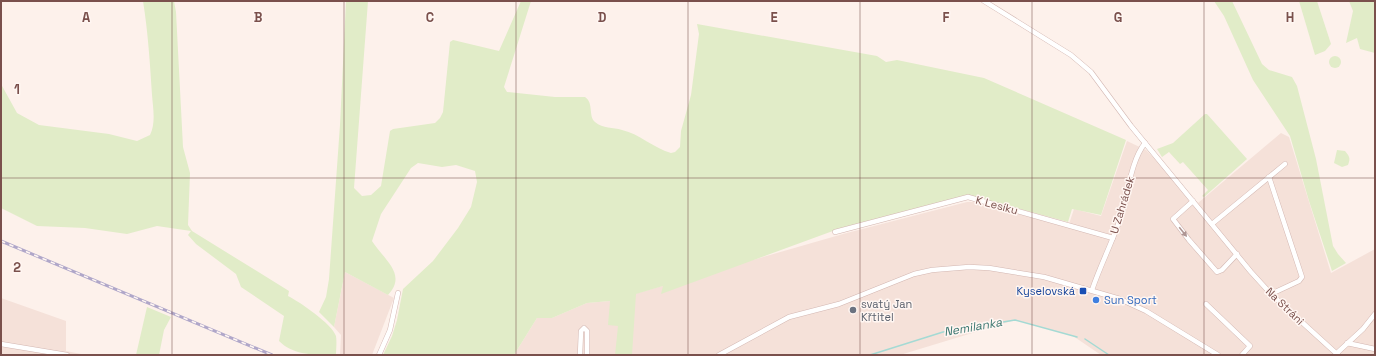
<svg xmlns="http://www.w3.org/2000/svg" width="1376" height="356" font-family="'Space Grotesk',sans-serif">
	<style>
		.residential { fill: #f5e1d9 }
		.green { fill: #e1ecc8 }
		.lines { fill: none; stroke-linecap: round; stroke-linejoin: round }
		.stream { stroke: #a4dad4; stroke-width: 1.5 }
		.street-casing { stroke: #d3b7b2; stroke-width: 5.5 }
		.street { stroke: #fff; stroke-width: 4.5 }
		.rail-casing { stroke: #b0a7c9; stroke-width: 3 }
		.rail { stroke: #fff6f2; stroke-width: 1.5; stroke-dasharray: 4.5; stroke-linecap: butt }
		.oneway { fill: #af9694 }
		.grid { fill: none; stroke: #7a504c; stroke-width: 1; stroke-opacity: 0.55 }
		.transit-dot { fill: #1a4fb4; stroke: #fff6f2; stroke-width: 1.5 }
		.shop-dot { fill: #3f7fe0; stroke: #fff6f2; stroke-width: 1.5 }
		.worship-dot { fill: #6b7280; stroke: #fff6f2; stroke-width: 1.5 }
		.labels { text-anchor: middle; stroke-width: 3; stroke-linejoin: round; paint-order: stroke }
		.street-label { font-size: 11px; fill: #7a504c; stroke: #fff6f2 }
		.transit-label { font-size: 11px; fill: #164399; stroke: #fff6f2; text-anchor: end }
		.shop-label { font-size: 11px; fill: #366cbe; stroke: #fff6f2; text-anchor: start }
		.worship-label { font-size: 11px; fill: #5b616d; stroke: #fff6f2; text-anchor: start }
		.water-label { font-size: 12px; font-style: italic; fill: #3c7771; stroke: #fff6f2 }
		.grid-label { font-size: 13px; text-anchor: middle; font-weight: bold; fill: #7a504c; stroke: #fff6f2; stroke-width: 3; stroke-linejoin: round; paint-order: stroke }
	</style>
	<rect width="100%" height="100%" fill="#fdf1eb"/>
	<g class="residential">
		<path d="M 1281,133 L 1289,137 L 1331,273 L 1375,249 L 1375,355 L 1101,355 L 1073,336 L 1015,320 L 900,355 L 514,355 L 537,318 L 552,318 L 587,303 L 610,301 L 843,234 L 967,202 L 973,202 L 1068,227 L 1074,209 L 1101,216 L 1127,141 L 1146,150 L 1198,203 Z"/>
		<path d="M 345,272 L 394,298 L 372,355 L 340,355 L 341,335 L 334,327 Z"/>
		<path d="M 1,298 L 66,321 L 66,351 L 86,355 L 1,355 Z"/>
	</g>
	<g class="green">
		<path d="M 143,1 L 174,1 L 176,12 L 183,147 L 190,173 L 188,225 L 192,231 L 289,291 L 288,296 C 300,302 332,324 336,336 C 337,342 336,350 336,355 C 316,355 294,356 279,341 L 284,316 L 241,287 L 236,274 L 196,244 L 188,235 L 191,231 L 157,226 L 127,234 L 85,228 L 37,226 L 1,208 L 1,84 L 17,113 L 39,125 L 109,134 L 137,141 L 150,135 C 156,123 153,108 152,95 C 150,63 148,32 143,1 Z"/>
		<path d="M 346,1 L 368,1 L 354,188 L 362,196 L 371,195 L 381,186 L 390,131 L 393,129 L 435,123 L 440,118 L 443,112 L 450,42 L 453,40 L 499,51 L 521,1 L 531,1 L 504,87 L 507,92 L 555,97 L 585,97 C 594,103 588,116 595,122 C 603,129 613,127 622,130 C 640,134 653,148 671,153 L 675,152 L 680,147 L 681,131 L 691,95 L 699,34 L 697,24 L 877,56 L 886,62 L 897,60 L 984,78 L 1126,140 L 1101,215 L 1072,209 L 1068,222 L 968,195 L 841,228 L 661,294 L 663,286 L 636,294 L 632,355 L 615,355 L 618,326 L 608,325 L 610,301 L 587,303 L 552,318 L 537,318 L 514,355 L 383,355 L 392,336 L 397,320 L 403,289 L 433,261 L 458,228 L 471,207 L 477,182 L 475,171 L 456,165 L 442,167 L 418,163 L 411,168 L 381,214 L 372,241 C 383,259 408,274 388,295 L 345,272 L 334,327 L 319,312 L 326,297 L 329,279 L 340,125 Z"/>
		<path d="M 1214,1 L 1232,1 L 1262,64 L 1269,70 L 1292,77 L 1297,86 L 1316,159 L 1333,246 L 1338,254 L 1346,263 L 1332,271 L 1309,201 L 1290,136 L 1253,80 L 1224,16 Z"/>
		<path d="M 1299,1 L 1317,1 L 1331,44 L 1325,51 L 1315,55 Z"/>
		<path d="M 1349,1 L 1375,1 L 1375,53 L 1360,49 L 1357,38 L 1346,43 L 1353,11 Z"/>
		<circle cx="1335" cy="62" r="6"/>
		<path d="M 1205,114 L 1207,114 L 1247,159 L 1204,197 L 1202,196 L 1208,190 L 1183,162 L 1180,164 L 1169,152 L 1162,157 L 1157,149 L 1173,143 Z"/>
		<path d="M 1337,150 L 1345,151 C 1349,156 1351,158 1348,165 L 1342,167 L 1334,163 Z"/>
		<path d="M 147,307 L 171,317 L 164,330 L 159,355 L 136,355 Z"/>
	</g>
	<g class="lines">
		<g class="stream">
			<path d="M 1085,339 L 1109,355"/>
			<path d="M 870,355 L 943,332 L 1015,320 L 1077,337"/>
		</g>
		<defs>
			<g id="street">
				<path d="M 984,1 L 1071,55 L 1091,72 L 1131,126 L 1251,272 L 1271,294 L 1338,355"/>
				<path d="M 1269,177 L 1302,277 L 1299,281 L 1271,294"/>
				<path d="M 1193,201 L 1173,219 L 1189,240 L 1217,272 L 1222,270 L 1237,254"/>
				<path d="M 1212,224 L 1285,164"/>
				<path d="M 835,232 L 968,197 L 1113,238"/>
				<path d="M 1092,290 C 1100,266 1112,243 1120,219 C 1128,196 1130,162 1145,143"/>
				<path d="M 1206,304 L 1250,346 L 1242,355"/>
				<path d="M 1347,343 L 1375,349"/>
				<path d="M 1,344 L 67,355"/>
				<path d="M 1337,353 L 1363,329 L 1375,314"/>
				<path d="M 379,355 L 390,330 L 398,293"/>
				<path d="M 580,355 L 581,331 L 584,328 L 587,331 L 587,355"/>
				<path d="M 719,355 L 789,317 L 839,304 L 914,274 L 932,270 L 969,267 L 989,268 L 1044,277 L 1120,299 L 1146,311 L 1218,355"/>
			</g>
		</defs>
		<use href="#street" class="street-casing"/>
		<use href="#street" class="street"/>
		<defs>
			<path id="rail" d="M 1,241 L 272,355"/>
		</defs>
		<use href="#rail" class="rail-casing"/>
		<use href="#rail" class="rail"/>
	</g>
	<defs><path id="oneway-solid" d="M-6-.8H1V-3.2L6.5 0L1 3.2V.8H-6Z"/></defs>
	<use class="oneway" href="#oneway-solid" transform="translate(1183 232) rotate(51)"/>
	<path class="grid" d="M 172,1 L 172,355M 344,1 L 344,355M 516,1 L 516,355M 688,1 L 688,355M 860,1 L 860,355M 1032,1 L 1032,355M 1204,1 L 1204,355M 1,178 L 1375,178"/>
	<rect class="transit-dot" x="1079" y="287" width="8" height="8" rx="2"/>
	<circle class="shop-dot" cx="1096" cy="300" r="4"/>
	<circle class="worship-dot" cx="853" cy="310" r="4"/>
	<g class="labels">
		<g class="street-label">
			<text transform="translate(997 205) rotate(15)" y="4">K Lesíku</text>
			<text transform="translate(1122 205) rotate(-73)" y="4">U Zahrádek</text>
			<text transform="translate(1285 306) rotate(44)" y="4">Na Stráni</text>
		</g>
		<g class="transit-label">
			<text x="1075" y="295">Kyselovská</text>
		</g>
		<g class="shop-label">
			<text x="1104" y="304">Sun Sport</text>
		</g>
		<g class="worship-label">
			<text x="861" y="308">svatý Jan<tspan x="861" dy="13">Křtitel</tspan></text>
		</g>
		<g class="water-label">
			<text transform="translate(973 327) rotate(-10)" y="4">Nemilanka</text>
		</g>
	</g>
	<g class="grid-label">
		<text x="86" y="22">A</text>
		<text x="258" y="22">B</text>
		<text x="430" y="22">C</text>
		<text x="602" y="22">D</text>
		<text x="774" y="22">E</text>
		<text x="946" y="22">F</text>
		<text x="1118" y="22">G</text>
		<text x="1290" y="22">H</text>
		<text x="17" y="94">1</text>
		<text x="17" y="272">2</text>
	</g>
	<rect width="1376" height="356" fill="none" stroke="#7a504c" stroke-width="4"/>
</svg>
